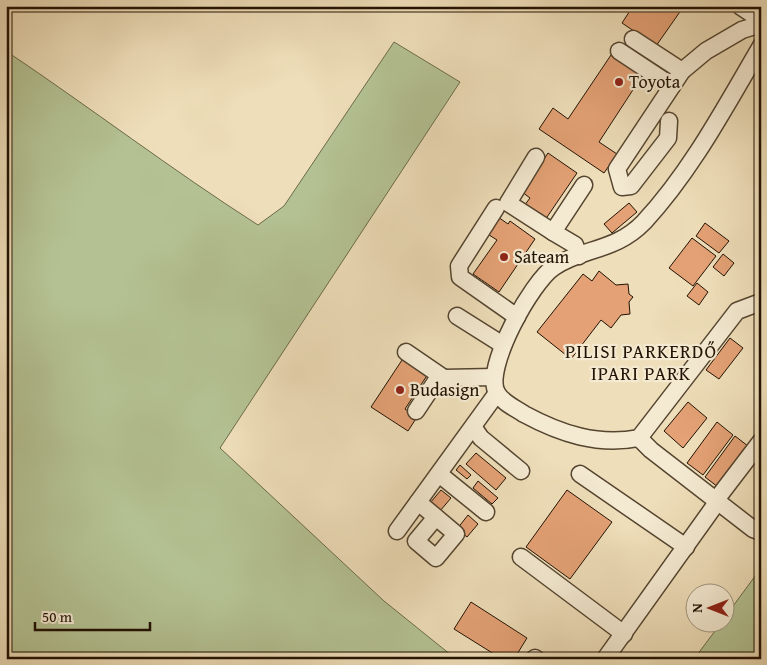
<svg xmlns="http://www.w3.org/2000/svg" width="767" height="665" font-family="'Gentium Book Plus',serif">
	<style>
		.green { fill: #b4c293; stroke: #6b6a4b }
		.building { fill: #e3a175; stroke: #221203 }
		.lines { fill: none; stroke-linecap: round; stroke-linejoin: round }
		.minor-casing { stroke: #554530; stroke-width: 19 }
		.minor { stroke: #f4ead2; stroke-width: 16 }
		.poi-dot { fill: #8f2418; stroke: #f4ead2; stroke-width: 2 }
		.labels { text-anchor: middle; stroke-width: 4.5; stroke-linejoin: round; paint-order: stroke }
		.poi-label { font-size: 18px; fill: #221203; stroke: #f4ead2; text-anchor: start }
		.neighbourhood-label { font-size: 19px; letter-spacing: 1px; fill: #221203; stroke: #f4ead2 }
	</style>
	<rect width="100%" height="100%" fill="#eedeb9"/>
	<filter id="stains"><feTurbulence type="fractalNoise" baseFrequency=".004" numOctaves="4"/><feColorMatrix values="0 0 0 0 .2 0 0 0 0 .09 0 0 0 0 .02 0 0 0 .5 -.17"/></filter>
	<radialGradient id="worn" r=".72"><stop offset=".6" stop-color="#630" stop-opacity="0"/><stop offset="1" stop-color="#630" stop-opacity=".3"/></radialGradient>
	<g class="green">
		<path d="M 394,42 L 460,82 L 220,448 L 384,601 L 456,659 L 6,659 L 6,51 C 91,108 172,170 258,225 L 284,206 Z"/>
		<path d="M 761,568 L 761,659 L 694,659 L 721,623 L 724,622 L 725,617 Z"/>
	</g>
	<g class="building">
		<path d="M 633,6 L 684,6 L 656,46 L 622,23 Z"/>
		<path d="M 611,55 L 642,76 L 599,142 L 617,154 L 604,173 L 539,129 L 553,108 L 568,119 Z"/>
		<path d="M 548,153 L 577,173 L 545,220 L 524,206 L 530,198 L 522,192 Z"/>
		<path d="M 629,203 L 637,212 L 612,233 L 604,224 Z"/>
		<path d="M 498,217 L 508,224 L 510,221 L 535,239 L 499,292 L 473,274 L 497,240 L 486,233 Z"/>
		<path d="M 705,223 L 729,241 L 719,253 L 696,236 Z"/>
		<path d="M 692,238 L 716,256 L 693,286 L 669,268 Z"/>
		<path d="M 723,254 L 734,263 L 724,276 L 713,267 Z"/>
		<path d="M 599,271 L 616,285 L 628,284 L 629,294 L 633,297 L 629,302 L 630,314 L 621,315 L 611,328 L 601,320 L 571,359 L 537,332 L 583,274 L 592,281 Z"/>
		<path d="M 697,283 L 708,292 L 699,305 L 687,296 Z"/>
		<path d="M 730,338 L 743,348 L 719,379 L 706,370 Z"/>
		<path d="M 404,357 L 428,374 L 405,409 L 417,417 L 408,431 L 371,407 Z"/>
		<path d="M 688,402 L 707,418 L 683,448 L 664,431 Z"/>
		<path d="M 717,422 L 733,435 L 703,475 L 687,463 Z"/>
		<path d="M 735,436 L 748,446 L 718,487 L 705,477 Z"/>
		<path d="M 476,453 L 506,478 L 496,490 L 466,464 Z"/>
		<path d="M 460,465 L 471,475 L 467,479 L 456,470 Z"/>
		<path d="M 478,481 L 498,498 L 492,504 L 473,488 Z"/>
		<path d="M 441,490 L 451,498 L 440,511 L 430,503 Z"/>
		<path d="M 567,490 L 612,522 L 570,579 L 526,547 Z"/>
		<path d="M 468,515 L 478,524 L 467,537 L 457,529 Z"/>
		<path d="M 471,602 L 527,638 L 514,659 L 502,659 L 454,629 Z"/>
	</g>
	<g class="lines">
		<defs>
			<g id="minor">
				<path d="M 740,6 L 761,20"/>
				<path d="M 633,39 L 682,71"/>
				<path d="M 761,46 C 725,107 692,170 644,222 C 615,252 584,247 554,267 C 532,281 483,369 497,393 C 503,403 515,408 524,414 C 561,434 598,446 639,438 L 737,311 L 761,302"/>
				<path d="M 619,51 L 672,86"/>
				<path d="M 669,121 L 668,138 L 631,186 L 622,187 L 617,169 L 682,71 L 706,51 L 742,30 L 761,24"/>
				<path d="M 536,157 L 508,203 L 553,232"/>
				<path d="M 496,208 L 459,266 L 460,277 L 517,317"/>
				<path d="M 579,256 L 575,245 L 553,232 L 584,185"/>
				<path d="M 457,316 L 503,345"/>
				<path d="M 406,352 L 444,378"/>
				<path d="M 416,411 L 436,381 L 444,378 L 494,377"/>
				<path d="M 474,428 L 481,438 L 521,471"/>
				<path d="M 639,438 L 651,450 L 753,529 L 761,532"/>
				<path d="M 439,474 L 486,512"/>
				<path d="M 580,474 L 686,547"/>
				<path d="M 716,500 L 761,441"/>
				<path d="M 418,502 L 456,534 L 436,558 L 416,541 L 436,517"/>
				<path d="M 397,531 L 497,393"/>
				<path d="M 521,557 L 624,634"/>
				<path d="M 535,658 L 536,659"/>
				<path d="M 605,659 L 718,501"/>
			</g>
		</defs>
		<use href="#minor" class="minor-casing"/>
		<use href="#minor" class="minor"/>
	</g>
	<g class="poi-dot">
		<circle cx="619" cy="82" r="5"/>
		<circle cx="504" cy="257" r="5"/>
		<circle cx="400" cy="390" r="5"/>
	</g>
	<g class="labels">
		<g class="poi-label">
			<text x="629" y="88">Toyota</text>
			<text x="514" y="263">Sateam</text>
			<text x="410" y="396">Budasign</text>
		</g>
		<g class="neighbourhood-label">
			<text x="641" y="358">PILISI PARKERDŐ<tspan x="641" dy="22">IPARI PARK</tspan></text>
		</g>
	</g>
	<rect width="767" height="665" fill="none" stroke="#eedeb9" stroke-width="25"/>
	<rect x="8" y="8" width="752" height="650" fill="none" stroke="#221203" stroke-width="2.5"/>
	<rect x="12" y="12" width="742" height="640" fill="none" stroke="#221203"/>
	<g transform="translate(710 608) rotate(270)"><circle r="24" fill="#f4ead2" stroke="#a0947f"/>
	<path d="M0-4L9 19L0 12L-9 19Z" fill="#8f2418"/>
	<text y="-8" font-size="14" font-weight="bold" text-anchor="middle" fill="#221203">N</text>
	</g>
	<path d="M35 622v8h115v-8" fill="none" stroke="#221203" stroke-width="2.5"/>
	<text x="42" y="622" font-size="15" fill="#221203" stroke="#f4ead2" stroke-width="4" paint-order="stroke">50 m</text>
	<rect width="100%" height="100%" filter="url(#stains)"/>
	<rect width="100%" height="100%" fill="url(#worn)"/>
</svg>
